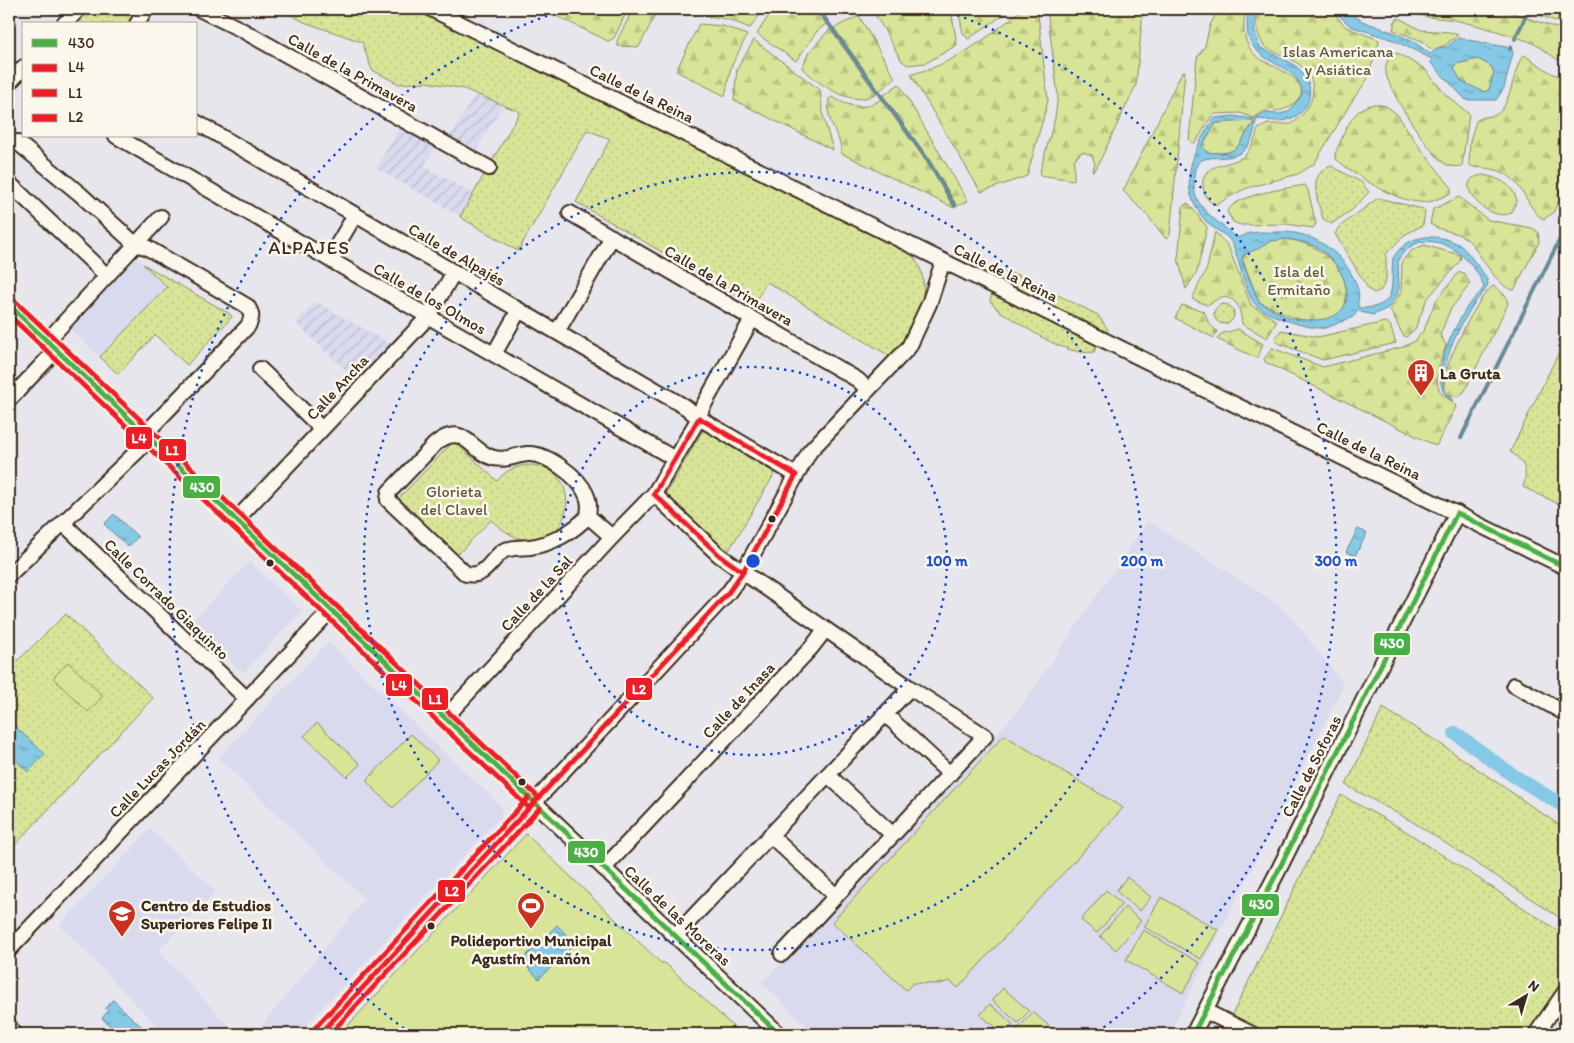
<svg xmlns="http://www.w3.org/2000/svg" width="1574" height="1043" font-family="Itim,sans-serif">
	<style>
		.built { fill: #d9daee }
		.industrial { fill: url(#industrial-furrows) }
		.green { fill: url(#green-dots); stroke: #8a885b }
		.forest { fill: url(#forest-firs); stroke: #8a885b }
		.pitch { fill: #d8e598; stroke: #8a885b }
		.water { fill: url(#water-ripples); stroke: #678996; fill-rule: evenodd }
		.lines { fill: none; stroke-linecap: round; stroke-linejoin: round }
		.stream { stroke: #678996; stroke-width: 4 }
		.canal { stroke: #85c9e6; stroke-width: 14 }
		.street-casing { stroke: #3b2a1e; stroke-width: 18 }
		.street { stroke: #fbf7ec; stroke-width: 14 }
		.bus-1-casing { stroke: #fbf7ec; stroke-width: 9 }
		.bus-2-casing { stroke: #fbf7ec; stroke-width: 9 }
		.bus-3-casing { stroke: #fbf7ec; stroke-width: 9 }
		.bus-4-casing { stroke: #fbf7ec; stroke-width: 9 }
		.bus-1 { stroke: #49b045; stroke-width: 5 }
		.bus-2 { stroke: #ee1c25; stroke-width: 5 }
		.bus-3 { stroke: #ee1c25; stroke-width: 5 }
		.bus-4 { stroke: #ee1c25; stroke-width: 5 }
		.ring { fill: none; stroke: #1d4ed8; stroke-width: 2.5; stroke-dasharray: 2.5 5 }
		.bus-dot { fill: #3b2a1e; stroke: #fbf7ec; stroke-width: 2 }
		.labels { text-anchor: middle; stroke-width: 5; stroke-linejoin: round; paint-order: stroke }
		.park-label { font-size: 16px; fill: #62593c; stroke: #fbf7ec }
		.street-label { font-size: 16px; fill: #3b2a1e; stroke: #fbf7ec }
		.poi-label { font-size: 16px; font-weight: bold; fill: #3b2a1e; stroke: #fbf7ec; text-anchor: start }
		.quarter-label { font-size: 19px; letter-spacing: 1px; fill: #3b2a1e; stroke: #fbf7ec }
		.centre { fill: #1d4ed8; stroke: #fbf7ec; stroke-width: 2.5 }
		.ring-label { font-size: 15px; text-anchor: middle; font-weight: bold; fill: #1d4ed8; stroke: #fbf7ec; stroke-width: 5; stroke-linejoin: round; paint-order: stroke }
		.line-badge { stroke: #fbf7ec; stroke-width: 2 }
		.badge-label { font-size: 14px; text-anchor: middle; font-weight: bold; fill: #fff }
	</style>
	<defs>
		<pattern id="industrial-furrows" width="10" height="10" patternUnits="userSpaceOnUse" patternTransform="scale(1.25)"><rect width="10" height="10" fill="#d9daee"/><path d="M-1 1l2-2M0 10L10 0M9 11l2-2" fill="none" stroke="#bbc"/></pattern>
		<pattern id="green-dots" width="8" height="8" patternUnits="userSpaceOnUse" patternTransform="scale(1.25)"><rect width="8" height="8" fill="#d8e598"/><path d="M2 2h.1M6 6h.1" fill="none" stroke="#bac583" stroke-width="1.8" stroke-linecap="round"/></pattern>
		<pattern id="forest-firs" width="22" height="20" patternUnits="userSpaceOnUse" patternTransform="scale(1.25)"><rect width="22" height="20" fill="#d8e598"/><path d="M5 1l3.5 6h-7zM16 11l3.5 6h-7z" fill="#bac583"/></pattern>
		<pattern id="water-ripples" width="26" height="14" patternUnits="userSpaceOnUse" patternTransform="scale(1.25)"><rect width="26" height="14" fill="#85c9e6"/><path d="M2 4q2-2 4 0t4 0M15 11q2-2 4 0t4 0" fill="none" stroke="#6ea3ba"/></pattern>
	</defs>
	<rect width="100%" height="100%" fill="#e7e6ed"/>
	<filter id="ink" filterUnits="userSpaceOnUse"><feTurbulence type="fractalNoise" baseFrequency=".02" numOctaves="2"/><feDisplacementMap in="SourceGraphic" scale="10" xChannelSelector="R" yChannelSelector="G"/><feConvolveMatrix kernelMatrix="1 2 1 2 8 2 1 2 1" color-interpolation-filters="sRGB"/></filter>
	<g filter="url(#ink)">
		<g class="built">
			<path d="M 133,255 L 167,287 L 100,357 L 68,327 Z"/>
			<path d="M 1148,521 L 1278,604 L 1292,618 L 1344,685 L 1169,1034 L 815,1034 L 762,983 L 1018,711 Z"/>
			<path d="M 249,562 L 302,611 L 243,673 L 190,623 Z"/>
			<path d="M 328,642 L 501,806 L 502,815 L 298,1034 L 255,1034 L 365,899 L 218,758 Z"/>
			<path d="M 150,829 L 216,891 L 158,951 L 232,1029 L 228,1034 L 165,1034 L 60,925 Z"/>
		</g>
		<g class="industrial">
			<path d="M 475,94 L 503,105 L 472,157 L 447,142 Z"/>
			<path d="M 400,127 L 435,147 L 424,166 L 474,194 L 460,216 L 376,168 Z"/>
			<path d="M 315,301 L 390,344 L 356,380 L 296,323 Z"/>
		</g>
		<g class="green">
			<path d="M 87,9 L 140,9 L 131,24 L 73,24 Z"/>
			<path d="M 281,9 L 423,9 L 909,251 C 914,258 919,264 921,271 C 931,301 910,336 891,357 L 767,282 L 753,305 L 576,202 L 610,139 L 587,130 L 518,251 L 460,217 L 520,112 L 464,89 L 427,82 L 399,84 L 372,70 L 362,42 L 304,22 Z"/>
			<path d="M 1331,166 L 1361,182 L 1369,192 L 1352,210 L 1331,224 L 1323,219 C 1318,202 1306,174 1331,166 Z"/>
			<path d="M 1378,198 L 1423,209 L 1425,212 L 1423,225 L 1404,235 L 1386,254 L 1386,281 L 1381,290 L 1374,293 L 1369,290 L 1335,234 L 1339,227 Z"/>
			<path d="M 143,264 L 230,314 L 232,317 L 187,365 L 155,335 L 118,374 L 100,357 L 167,287 Z"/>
			<path d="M 986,268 L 1018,275 L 1098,315 L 1108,330 L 1106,333 L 1102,332 L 982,273 Z"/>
			<path d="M 992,293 L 1097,345 L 1094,352 C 1064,357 1023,325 998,310 L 990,301 Z"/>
			<circle cx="1224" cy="314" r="10"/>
			<path d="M 1565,340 L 1565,507 L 1523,487 C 1529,471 1523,459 1510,452 Z"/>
			<path d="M 703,430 L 775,473 L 728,552 L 665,495 Z"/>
			<path d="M 454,441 L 497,481 C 506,470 517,465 531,465 C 597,468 564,588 491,520 L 455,557 L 396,501 Z"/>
			<path d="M 66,614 L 153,698 L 14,846 L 9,841 L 9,669 Z"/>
			<path d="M 1383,708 L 1435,740 L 1565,829 L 1565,921 L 1413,822 L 1346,785 Z"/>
			<path d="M 1341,795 L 1404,830 L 1565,935 L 1565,981 L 1529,1034 L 1268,1034 L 1232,1015 Z"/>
		</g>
		<g class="forest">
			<path d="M 542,9 L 628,9 L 614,38 L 608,41 Z"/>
			<path d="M 633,9 L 658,9 L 639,47 L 618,46 L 617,41 Z"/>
			<path d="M 707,9 L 764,9 L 750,28 L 727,19 L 706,16 L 704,15 Z"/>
			<path d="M 773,9 L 815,9 L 826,24 L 817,31 L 796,61 L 757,34 Z"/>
			<path d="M 872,9 L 951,9 L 957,45 L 926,63 L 908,65 L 902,61 Z"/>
			<path d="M 958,9 L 1012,9 L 968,39 L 963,33 Z"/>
			<path d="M 1022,9 L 1036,9 L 1038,14 L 1048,101 L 1027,176 L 981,192 L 911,75 C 919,71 929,70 937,66 C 968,53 997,31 1022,9 Z"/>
			<path d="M 1047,9 L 1143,9 L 1136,85 L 1096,169 L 1092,171 L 1095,164 L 1092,155 L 1082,152 L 1074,160 L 1074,180 L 1039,175 L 1055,118 L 1058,96 Z"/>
			<path d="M 1219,9 L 1247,9 C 1241,25 1243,42 1255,55 C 1267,67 1327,81 1289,107 C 1281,112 1275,110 1267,111 C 1262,111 1258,116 1254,118 L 1240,113 L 1213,114 L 1196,142 L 1193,143 L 1189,140 L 1197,58 L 1205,46 L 1210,25 Z"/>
			<path d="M 1262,9 L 1330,9 L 1346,27 L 1379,40 L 1379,42 L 1367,80 L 1352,101 L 1314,164 L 1298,174 L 1247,188 L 1227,198 L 1217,205 C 1210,203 1206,199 1204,192 C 1196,161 1229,168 1244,156 C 1252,148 1255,139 1258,129 L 1268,124 L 1291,124 C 1316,108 1323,79 1294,61 C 1284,54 1272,53 1263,45 C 1257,33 1252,19 1262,9 Z"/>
			<path d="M 1407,9 L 1501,9 L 1565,31 L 1565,63 C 1548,56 1541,44 1522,39 C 1501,32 1480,26 1459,21 C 1438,16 1427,21 1407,9 Z"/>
			<path d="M 1534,9 L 1565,9 L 1565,25 L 1537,14 Z"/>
			<path d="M 859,16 L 895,78 L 879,91 L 834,28 Z"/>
			<path d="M 1399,18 L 1421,30 L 1450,32 L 1458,35 L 1446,45 L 1432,50 L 1422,41 L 1393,30 L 1395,21 Z"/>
			<path d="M 699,24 L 723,26 L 747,35 L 731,67 L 725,96 L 676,71 Z"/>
			<path d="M 830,29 L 876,93 C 854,110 819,84 802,68 L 809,52 Z"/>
			<path d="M 754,40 L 820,90 L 823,116 L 833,150 L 734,100 L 737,69 Z"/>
			<path d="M 1397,53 L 1425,69 L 1446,95 L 1469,114 L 1462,166 C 1455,167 1449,167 1444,163 C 1428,151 1389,92 1386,73 C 1385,66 1387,60 1391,55 Z"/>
			<path d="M 1524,55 L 1553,74 L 1565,78 L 1565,188 L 1553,213 L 1544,219 C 1531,216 1523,182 1504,173 C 1494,168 1483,168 1473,167 L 1469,164 L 1470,141 L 1476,121 C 1483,115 1495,118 1501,111 C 1512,97 1516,60 1524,55 Z"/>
			<path d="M 1478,59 L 1491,66 L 1494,72 L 1489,90 C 1477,96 1457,80 1454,68 L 1456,64 Z"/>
			<path d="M 1185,71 L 1170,235 L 1166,239 L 1148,216 L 1123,191 L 1182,72 Z"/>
			<path d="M 899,84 L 968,201 L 957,206 L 929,159 L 883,96 Z"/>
			<path d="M 832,97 C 849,107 865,111 881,99 L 926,161 L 954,208 L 841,153 C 843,142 832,129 830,119 C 828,112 828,106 829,99 Z"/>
			<path d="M 1375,104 L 1386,106 L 1397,114 L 1417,144 L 1451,187 L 1451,193 C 1444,196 1436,200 1429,202 C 1401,206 1356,176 1336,159 L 1335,154 C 1344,135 1351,107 1375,104 Z"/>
			<path d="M 1241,121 L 1253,121 L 1254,122 C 1237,144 1241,157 1206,152 L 1202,146 L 1216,123 Z"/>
			<path d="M 1483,175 C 1499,178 1513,184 1517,201 L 1511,213 C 1488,224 1447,179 1483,175 Z"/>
			<path d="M 1305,185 L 1308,190 L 1316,224 L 1313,228 L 1286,224 L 1241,225 L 1233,222 L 1227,212 C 1233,195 1288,188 1305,185 Z"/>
			<path d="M 1459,197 L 1488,220 L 1532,228 L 1538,232 L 1539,242 L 1514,290 C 1500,290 1480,255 1472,244 C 1461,230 1443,233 1430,224 L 1433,209 Z"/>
			<path d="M 1188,203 L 1207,227 L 1197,272 L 1186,289 L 1178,259 L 1183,206 Z"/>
			<path d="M 1215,232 L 1228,246 L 1251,305 L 1277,321 L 1267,338 L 1242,324 C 1240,309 1239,298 1221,297 L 1207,305 L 1192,299 L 1207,268 Z"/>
			<path d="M 1279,239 C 1317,239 1358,270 1343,311 C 1313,332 1287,315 1259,302 L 1242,258 C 1245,252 1272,240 1279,239 Z"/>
			<path d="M 1424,245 L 1460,255 L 1461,260 L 1427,299 L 1415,329 L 1406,337 L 1403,335 L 1390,310 L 1401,292 L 1402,261 L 1411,251 Z"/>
			<path d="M 1459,272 L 1464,273 L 1470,284 L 1450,310 L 1440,335 L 1446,345 C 1442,359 1431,381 1442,394 C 1447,399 1454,401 1456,407 L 1436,446 L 1265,362 L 1264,359 L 1272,348 L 1323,367 L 1403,347 L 1415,341 L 1424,330 L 1435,302 Z"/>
			<path d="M 1494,286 L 1506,296 L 1508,304 L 1464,392 L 1459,396 L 1451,396 C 1445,392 1444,386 1444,379 C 1445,364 1481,289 1494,286 Z"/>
			<path d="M 1182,305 L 1204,311 L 1209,324 L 1217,331 L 1214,338 L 1175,318 Z"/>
			<path d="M 1385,322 L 1390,325 L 1396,343 L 1323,360 L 1278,343 L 1275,339 L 1281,330 L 1318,337 Z"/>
			<path d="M 1238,329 L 1263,344 L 1258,357 L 1254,357 L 1217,339 L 1221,334 Z"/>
		</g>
		<g class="pitch">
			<path d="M 68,662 L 103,696 L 88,712 L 53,678 Z"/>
			<path d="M 317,723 L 360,764 L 347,777 L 304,736 Z"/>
			<path d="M 411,734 L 438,760 L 393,808 L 366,781 Z"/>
			<path d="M 1004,735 L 1123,808 L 958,988 L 950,981 L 939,984 L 913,983 L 906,990 L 832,922 Z"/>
			<path d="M 526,834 L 661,963 L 665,963 L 741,1034 L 340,1034 Z"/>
			<path d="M 1127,877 L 1151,897 L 1140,911 L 1116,891 Z"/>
			<path d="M 1106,890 L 1122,904 L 1097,933 L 1081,920 Z"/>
			<path d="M 1161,897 L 1218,930 L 1201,959 L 1144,927 Z"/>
			<path d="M 1125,907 L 1141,921 L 1116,950 L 1100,936 Z"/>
			<path d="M 1143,930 L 1200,963 L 1183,993 L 1126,960 Z"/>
			<path d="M 1003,988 L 1029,1011 L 1018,1023 L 992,1000 Z"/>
			<path d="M 990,1004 L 1013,1024 L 1005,1034 L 980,1015 Z"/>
			<path d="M 1033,1012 L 1058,1034 L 1013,1034 Z"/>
		</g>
		<g class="water">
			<path d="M 1251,9 L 1259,9 C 1251,22 1254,33 1260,47 C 1273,55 1289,59 1300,70 C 1316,85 1312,111 1290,119 C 1280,123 1269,120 1259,119 L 1256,121 C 1249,177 1208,146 1197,165 C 1194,169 1194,178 1194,183 C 1193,205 1211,216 1225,228 C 1229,231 1232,236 1237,237 C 1242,238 1246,233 1251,233 C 1260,231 1269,233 1278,232 C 1314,230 1348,255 1358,290 C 1360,297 1357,301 1358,307 L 1361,308 C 1400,308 1390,284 1393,258 C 1407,234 1435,232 1458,244 C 1466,249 1471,257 1476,264 C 1481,270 1487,276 1488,284 C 1485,293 1478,297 1473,305 C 1458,329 1440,363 1444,392 L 1453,399 L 1452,401 C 1424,382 1453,330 1467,307 C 1472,299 1480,295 1484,287 C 1472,252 1423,220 1398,260 L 1399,288 L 1397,295 L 1388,308 L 1373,315 L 1357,311 C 1354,319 1349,318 1343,321 C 1337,323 1331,327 1325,328 C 1310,330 1264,315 1255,304 C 1245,293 1239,258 1232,243 C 1226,233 1213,230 1206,221 C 1175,187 1192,152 1214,118 L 1233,116 L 1254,119 L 1264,113 L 1279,114 L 1288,112 L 1302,95 C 1301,59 1249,69 1247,27 C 1247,20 1247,14 1251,9 ZM 1253,121 L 1254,123 C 1237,144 1241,157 1206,152 L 1202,146 L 1216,123 ZM 1289,239 C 1298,241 1310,243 1318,248 C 1348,267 1367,320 1312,320 C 1305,320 1296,320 1289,318 C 1282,315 1267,306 1259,302 L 1242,261 L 1243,255 L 1260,248 L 1270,241 Z"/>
			<path d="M 1333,9 L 1344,9 L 1362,21 L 1400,35 L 1417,44 L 1430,54 L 1439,48 L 1447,47 L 1458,38 L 1506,47 L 1512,50 L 1513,53 L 1504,88 L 1496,100 L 1466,100 L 1431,63 L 1432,59 L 1393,40 L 1350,26 ZM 1478,59 L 1491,66 L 1494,72 L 1489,90 L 1484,92 L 1461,81 L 1454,68 L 1456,64 Z"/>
			<path d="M 114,514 L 138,537 L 128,547 L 104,524 Z"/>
			<path d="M 1358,529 L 1367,533 L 1355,556 L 1346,552 Z"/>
			<path d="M 10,722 L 45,754 L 28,772 L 9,754 Z"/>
			<path d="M 557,925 L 575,944 L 539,979 L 521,961 Z"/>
			<path d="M 113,1000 L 143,1028 L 139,1033 L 140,1034 L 119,1034 L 102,1018 L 108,1011 L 105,1008 Z"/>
		</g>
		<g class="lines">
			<g class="stream">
				<path d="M 818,9 L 927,159 L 955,206"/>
				<path d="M 1515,39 L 1529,9"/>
				<path d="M 1510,49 L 1511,47"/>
				<path d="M 1461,438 L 1565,229"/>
			</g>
			<path class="canal" d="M 1455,733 L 1514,776 L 1565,807"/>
			<defs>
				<g id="street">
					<path d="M 199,9 L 240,29 L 489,168"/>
					<path d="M 431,9 L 1565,567"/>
					<path d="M 64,24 L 79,9"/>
					<path d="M 137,24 L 146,9"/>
					<path d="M 9,83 L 24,67"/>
					<path d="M 196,122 L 687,408 L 699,418 L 702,408 L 752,319"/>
					<path d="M 116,136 L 675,459"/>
					<path d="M 17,142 L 80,194 L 136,245 L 146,247 L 247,306 C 253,314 252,318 248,326 L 145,434"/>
					<path d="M 9,183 L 107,276"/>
					<path d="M 570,213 L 858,380 L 868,390"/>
					<path d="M 329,259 L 355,215"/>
					<path d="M 9,305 L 779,1034"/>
					<path d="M 557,332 L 612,237"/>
					<path d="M 47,341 L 161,217"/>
					<path d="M 494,354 L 519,310"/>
					<path d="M 260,369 L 322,429"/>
					<path d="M 9,400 L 56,350"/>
					<path d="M 588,516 C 573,532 552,544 530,547 C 523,548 510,547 503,551 C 489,561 486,578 466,574 L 388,500 L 389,492 L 435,444 C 462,421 469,449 491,457 C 504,462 515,455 528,454 C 547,453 579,477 586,494 C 590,502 589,508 588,516 L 612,537"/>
					<path d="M 236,520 L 428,317 L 454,272"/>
					<path d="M 63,523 L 247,699"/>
					<path d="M 9,575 L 150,439"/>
					<path d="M 1514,685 L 1565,713"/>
					<path d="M 885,714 L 950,774"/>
					<path d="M 445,718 L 612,537 L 654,494"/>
					<path d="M 828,775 L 893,835"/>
					<path d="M 770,835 L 836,896"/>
					<path d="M 604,868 L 811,648 L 825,630"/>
					<path d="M 675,936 L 910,688"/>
					<path d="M 9,950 L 331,610"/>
					<path d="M 782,954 L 985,736 L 910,688 L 743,572 L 719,555 L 654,494 L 699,418 L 796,475"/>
					<path d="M 1205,1011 L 1252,1034"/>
					<path d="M 9,1026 L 14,1034"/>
					<path d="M 320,1034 L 728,593 L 743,572 L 810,451 L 909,347 L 929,304 L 943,261"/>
					<path d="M 1193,1034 L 1278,871 L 1457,513"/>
					<path d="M 1536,1034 L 1565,992"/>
				</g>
			</defs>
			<use href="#street" class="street-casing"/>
			<use href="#street" class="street"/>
			<defs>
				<g id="bus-1">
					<path d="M 9,305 L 779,1034"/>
					<path d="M 1457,513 L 1565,567"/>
					<path d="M 1193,1034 L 1278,871 L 1457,513"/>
				</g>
				<g id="bus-2">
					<path d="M 9,315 L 529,808"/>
					<path d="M 330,1034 L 540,808"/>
				</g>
				<g id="bus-3">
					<path d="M 14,300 L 539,798"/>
					<path d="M 314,1029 L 528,798"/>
				</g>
				<g id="bus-4">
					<path d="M 699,418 L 796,475 L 743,572 L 719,555 L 654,494 Z"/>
					<path d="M 320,1034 L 728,593 L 743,572"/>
				</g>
			</defs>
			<use href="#bus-1" class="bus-1-casing"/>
			<use href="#bus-2" class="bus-2-casing"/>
			<use href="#bus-3" class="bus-3-casing"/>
			<use href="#bus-4" class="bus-4-casing"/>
			<use href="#bus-1" class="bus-1"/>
			<use href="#bus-2" class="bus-2"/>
			<use href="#bus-3" class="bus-3"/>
			<use href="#bus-4" class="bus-4"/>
		</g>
	</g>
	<g class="ring">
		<circle cx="753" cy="561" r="194"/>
		<circle cx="753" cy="561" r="389"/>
		<path d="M410 1033A583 583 0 0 1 563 10M943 10A583 583 0 0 1 1096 1033"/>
	</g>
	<defs>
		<symbol id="building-pin" viewBox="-11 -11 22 30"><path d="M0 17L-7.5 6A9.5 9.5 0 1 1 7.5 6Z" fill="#c8321e" stroke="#fbf7ec"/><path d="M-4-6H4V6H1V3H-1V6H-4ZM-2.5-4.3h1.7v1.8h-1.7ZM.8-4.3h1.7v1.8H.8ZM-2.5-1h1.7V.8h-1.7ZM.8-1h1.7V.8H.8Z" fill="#fff"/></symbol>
		<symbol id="stadium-pin" viewBox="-11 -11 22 30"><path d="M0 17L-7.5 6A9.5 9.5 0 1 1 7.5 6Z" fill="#c8321e" stroke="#fbf7ec"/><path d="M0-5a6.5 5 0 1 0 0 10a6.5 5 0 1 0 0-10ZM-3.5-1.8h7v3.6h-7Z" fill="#fff"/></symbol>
		<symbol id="university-pin" viewBox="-11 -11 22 30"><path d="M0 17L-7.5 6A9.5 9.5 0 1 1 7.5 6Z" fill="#c8321e" stroke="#fbf7ec"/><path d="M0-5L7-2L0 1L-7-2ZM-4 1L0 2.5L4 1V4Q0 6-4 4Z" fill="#fff"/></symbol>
	</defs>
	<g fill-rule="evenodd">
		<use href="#building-pin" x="1405" y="357" width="32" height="43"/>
		<use href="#stadium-pin" x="515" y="890" width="32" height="43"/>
		<use href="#university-pin" x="106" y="898" width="32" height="43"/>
	</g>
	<g class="bus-dot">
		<circle cx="772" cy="519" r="4.5"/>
		<circle cx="270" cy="563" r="4.5"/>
		<circle cx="522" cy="782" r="4.5"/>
		<circle cx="431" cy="926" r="4.5"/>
	</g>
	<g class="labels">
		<g class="park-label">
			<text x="1338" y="57">Islas Americana<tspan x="1338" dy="18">y Asiática</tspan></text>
			<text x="1299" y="277">Isla del<tspan x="1299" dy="18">Ermitaño</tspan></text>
			<text x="454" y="497">Glorieta<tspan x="454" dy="18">del Clavel</tspan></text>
		</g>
		<g class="street-label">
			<text transform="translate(353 72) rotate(29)" y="6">Calle de la Primavera</text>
			<text transform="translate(642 93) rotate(26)" y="6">Calle de la Reina</text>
			<text transform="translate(457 254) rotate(30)" y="6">Calle de Alpajés</text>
			<text transform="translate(1006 272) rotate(26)" y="6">Calle de la Reina</text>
			<text transform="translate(729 285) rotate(30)" y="6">Calle de la Primavera</text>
			<text transform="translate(430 298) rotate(30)" y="6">Calle de los Olmos</text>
			<text transform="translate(337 387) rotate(-47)" y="6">Calle Ancha</text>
			<text transform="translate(1369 450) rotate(26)" y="6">Calle de la Reina</text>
			<text transform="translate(536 593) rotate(-47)" y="6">Calle de la Sal</text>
			<text transform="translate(167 599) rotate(44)" y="6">Calle Corrado Giaquinto</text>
			<text transform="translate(738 700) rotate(-47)" y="6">Calle de Inasa</text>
			<text transform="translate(1311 766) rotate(-63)" y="6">Calle de Soforas</text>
			<text transform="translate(157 768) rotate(-46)" y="6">Calle Lucas Jordán</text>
			<text transform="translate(678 915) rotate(43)" y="6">Calle de las Moreras</text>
		</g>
		<g class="poi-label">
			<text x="1440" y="379">La Gruta</text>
			<text x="141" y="911">Centro de Estudios<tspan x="141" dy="18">Superiores Felipe II</tspan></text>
			<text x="531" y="946" text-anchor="middle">Polideportivo Municipal<tspan x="531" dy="18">Agustín Marañón</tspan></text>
		</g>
		<g class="quarter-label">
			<text x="309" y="254">ALPAJES</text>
		</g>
	</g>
	<circle cx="753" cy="561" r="8" class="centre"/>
	<g class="ring-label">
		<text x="947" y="566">100 m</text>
		<text x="1142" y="566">200 m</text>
		<text x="1336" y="566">300 m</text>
	</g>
	<g class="line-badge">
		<rect x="125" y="426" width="28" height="24" rx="5" fill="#ee1c25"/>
		<rect x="158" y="438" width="29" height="24" rx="5" fill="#ee1c25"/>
		<rect x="182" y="475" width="39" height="24" rx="5" fill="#49b045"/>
		<rect x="1373" y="632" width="38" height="24" rx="5" fill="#49b045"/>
		<rect x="385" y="673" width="28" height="24" rx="5" fill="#ee1c25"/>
		<rect x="625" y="677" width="28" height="24" rx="5" fill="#ee1c25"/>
		<rect x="421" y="687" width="28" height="24" rx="5" fill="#ee1c25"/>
		<rect x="567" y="840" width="39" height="24" rx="5" fill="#49b045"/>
		<rect x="437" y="879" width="29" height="24" rx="5" fill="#ee1c25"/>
		<rect x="1241" y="893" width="39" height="24" rx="5" fill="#49b045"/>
	</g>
	<g class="badge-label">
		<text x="139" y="443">L4</text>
		<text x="172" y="455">L1</text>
		<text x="202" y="492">430</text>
		<text x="1392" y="648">430</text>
		<text x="399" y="690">L4</text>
		<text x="639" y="694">L2</text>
		<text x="435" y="704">L1</text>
		<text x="586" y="857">430</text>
		<text x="452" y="896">L2</text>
		<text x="1261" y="909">430</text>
	</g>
	<rect width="1574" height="1043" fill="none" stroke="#fbf7ec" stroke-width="30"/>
	<rect x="15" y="15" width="1544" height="1013" fill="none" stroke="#3b2a1e" stroke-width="2" filter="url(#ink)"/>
	<rect x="22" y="22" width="175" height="115" fill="#fbf7ec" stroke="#aea59a"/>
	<rect x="32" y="39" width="25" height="8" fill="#49b045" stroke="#aea59a"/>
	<text x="68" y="48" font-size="15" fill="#3b2a1e">430</text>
	<rect x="32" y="64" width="25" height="8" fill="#ee1c25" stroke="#aea59a"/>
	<text x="68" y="72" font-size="15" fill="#3b2a1e">L4</text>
	<rect x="32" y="89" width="25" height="8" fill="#ee1c25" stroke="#aea59a"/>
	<text x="68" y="98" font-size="15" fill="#3b2a1e">L1</text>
	<rect x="32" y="114" width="25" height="8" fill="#ee1c25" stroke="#aea59a"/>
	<text x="68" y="122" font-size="15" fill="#3b2a1e">L2</text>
	<g transform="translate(1526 996) rotate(38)" stroke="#fbf7ec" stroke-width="4" paint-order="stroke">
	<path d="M0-4L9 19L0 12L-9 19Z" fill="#3b2a1e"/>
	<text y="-8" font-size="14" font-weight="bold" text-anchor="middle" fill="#3b2a1e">N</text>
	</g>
</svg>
